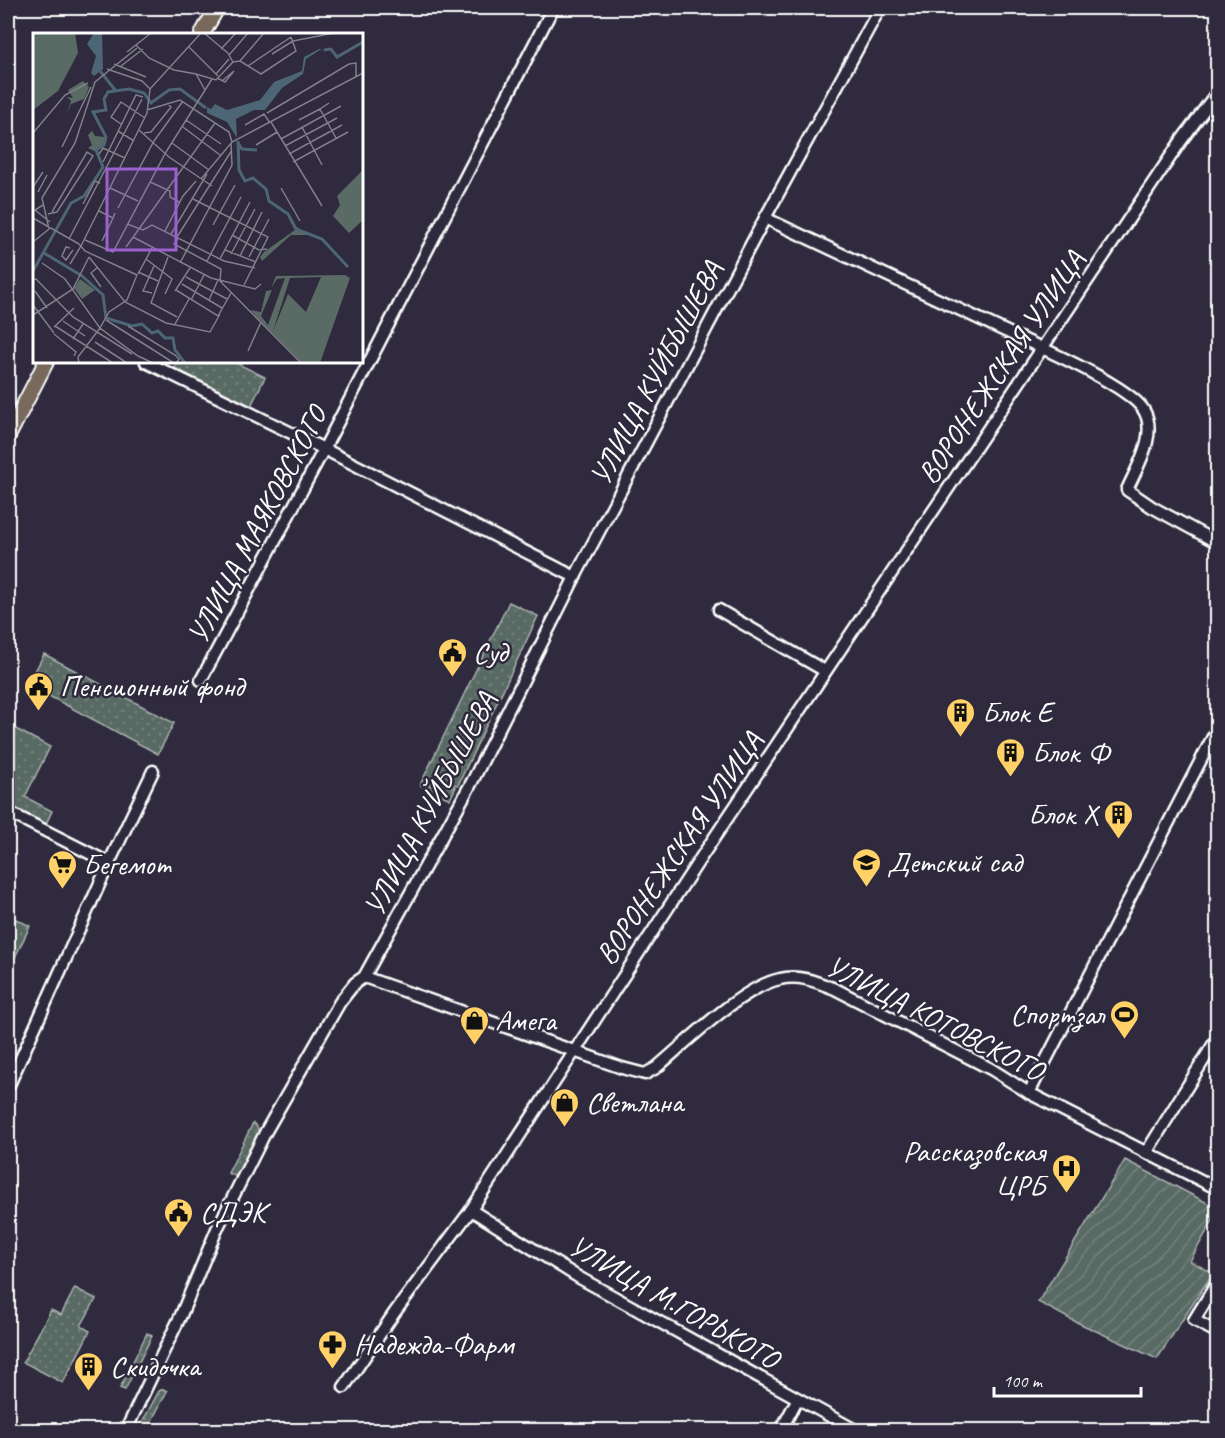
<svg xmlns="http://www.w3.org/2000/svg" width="1225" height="1438" font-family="Caveat,sans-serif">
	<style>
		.grass { fill: url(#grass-dots); stroke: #acb5b2; stroke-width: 1.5 }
		.garden { fill: url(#garden-furrows); stroke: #acb5b2; stroke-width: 1.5 }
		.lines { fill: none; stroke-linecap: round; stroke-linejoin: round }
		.minor-casing { stroke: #fff; stroke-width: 15 }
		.major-casing { stroke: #fff; stroke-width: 18 }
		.minor { stroke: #2f2a3d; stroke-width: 10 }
		.major { stroke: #78695c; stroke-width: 14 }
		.labels { text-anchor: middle; stroke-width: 5; stroke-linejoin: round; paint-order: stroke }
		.street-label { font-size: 30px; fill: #fff; stroke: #2f2a3d }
		.poi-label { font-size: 30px; fill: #fff; stroke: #2f2a3d; text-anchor: start }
		.inset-river { fill: none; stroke: #4d6675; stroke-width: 3 }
		.inset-road { fill: none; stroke: #827f8b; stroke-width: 1.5 }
		.view { fill: #9c61cf; fill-opacity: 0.15; stroke: #9c61cf; stroke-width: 3 }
		.inset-edge { fill: none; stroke: #fff; stroke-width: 3 }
	</style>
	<defs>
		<pattern id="grass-dots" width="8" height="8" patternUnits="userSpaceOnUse" patternTransform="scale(1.5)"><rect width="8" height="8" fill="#596b64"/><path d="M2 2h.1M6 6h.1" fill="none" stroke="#72817b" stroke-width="1.8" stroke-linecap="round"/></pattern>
		<pattern id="garden-furrows" width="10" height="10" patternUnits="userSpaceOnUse" patternTransform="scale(1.5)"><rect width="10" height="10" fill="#596b64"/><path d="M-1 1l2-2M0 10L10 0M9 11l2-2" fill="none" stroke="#72817b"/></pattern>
	</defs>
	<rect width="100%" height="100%" fill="#2f2a3d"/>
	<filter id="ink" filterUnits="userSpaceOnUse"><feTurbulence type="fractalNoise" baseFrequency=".0167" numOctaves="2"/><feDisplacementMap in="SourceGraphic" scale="12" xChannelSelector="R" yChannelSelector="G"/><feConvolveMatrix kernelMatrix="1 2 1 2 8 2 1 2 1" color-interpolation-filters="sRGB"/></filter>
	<g filter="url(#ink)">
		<g class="grass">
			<path d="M 177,362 L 234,362 L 265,377 L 251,406 L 174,368 Z"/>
			<path d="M 509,602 L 538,616 L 458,785 L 421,783 Z"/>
			<path d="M 44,654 L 174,723 L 158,754 L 28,685 Z"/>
			<path d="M 12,727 L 50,747 L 25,797 L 52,811 L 45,826 L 8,808 L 8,736 Z"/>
			<path d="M 420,785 L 456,787 L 450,799 Z"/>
			<path d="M 16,919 L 30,926 L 8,972 L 8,937 Z"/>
			<path d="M 253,1123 C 270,1135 247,1164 240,1178 L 228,1173 Z"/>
			<path d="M 75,1288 L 96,1299 L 81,1326 L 90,1331 L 63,1383 L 23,1362 L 51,1310 L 61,1315 Z"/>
			<path d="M 147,1333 L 152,1336 L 125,1390 L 120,1388 Z"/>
			<path d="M 163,1389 L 167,1391 L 147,1430 L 138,1430 L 159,1391 Z"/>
		</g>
		<path class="garden" d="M 1125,1160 L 1217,1208 L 1217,1213 L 1190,1261 L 1213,1273 L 1157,1359 L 1070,1319 L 1038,1302 Z"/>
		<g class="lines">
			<defs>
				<g id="minor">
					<path d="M 765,218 C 845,256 925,293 1005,331 C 1035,345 1126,384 1143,409 C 1159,433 1137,467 1127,490 L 1152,507 L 1218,543"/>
					<path d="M 146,362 L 324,449 L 575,577"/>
					<path d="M 719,610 L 825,671"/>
					<path d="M 201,680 L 324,449 L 553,8"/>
					<path d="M 8,812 L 109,863 L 153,771"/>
					<path d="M 364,977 L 622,1068 L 645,1074 L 656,1068 C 687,1042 742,987 780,979 C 799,974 817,982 835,989 L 991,1069 L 1029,1093 L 1218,1189"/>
					<path d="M 8,1087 L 109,863"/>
					<path d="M 1029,1093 L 1218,727"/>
					<path d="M 1146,1153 L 1218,1037"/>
					<path d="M 471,1210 L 578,1277 L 855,1430"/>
					<path d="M 1218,1281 L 1194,1320 L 1218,1333"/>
					<path d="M 344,1387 L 395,1312 L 471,1210 L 702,856 L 1181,141 L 1218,91"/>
					<path d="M 126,1430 L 181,1315 L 217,1229 L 266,1131 L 340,1002 L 355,983 L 364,977 L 473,780 L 575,577 L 765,218 L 880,8"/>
					<path d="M 781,1430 L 797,1400"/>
				</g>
				<g id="major">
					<path d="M 202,34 L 217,8"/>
					<path d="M 8,436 L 46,362"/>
				</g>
			</defs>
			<use href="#minor" class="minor-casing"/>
			<use href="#major" class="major-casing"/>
			<use href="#minor" class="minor"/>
			<use href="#major" class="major"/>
		</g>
	</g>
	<defs>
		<symbol id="civic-pin" viewBox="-11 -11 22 30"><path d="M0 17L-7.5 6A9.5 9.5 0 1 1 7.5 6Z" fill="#ffd166" stroke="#2f2a3d"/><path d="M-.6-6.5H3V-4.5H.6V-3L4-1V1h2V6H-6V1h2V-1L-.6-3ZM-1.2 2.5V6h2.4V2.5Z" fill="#111"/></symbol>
		<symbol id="building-pin" viewBox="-11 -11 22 30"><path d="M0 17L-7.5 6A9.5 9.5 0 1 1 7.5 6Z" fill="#ffd166" stroke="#2f2a3d"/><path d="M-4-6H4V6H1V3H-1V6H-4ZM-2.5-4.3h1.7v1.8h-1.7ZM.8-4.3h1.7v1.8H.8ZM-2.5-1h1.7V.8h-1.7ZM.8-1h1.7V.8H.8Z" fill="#111"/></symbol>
		<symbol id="school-pin" viewBox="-11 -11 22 30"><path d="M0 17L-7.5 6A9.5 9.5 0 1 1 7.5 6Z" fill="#ffd166" stroke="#2f2a3d"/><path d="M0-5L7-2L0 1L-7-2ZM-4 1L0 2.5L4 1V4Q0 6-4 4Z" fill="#111"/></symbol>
		<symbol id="supermarket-pin" viewBox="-11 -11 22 30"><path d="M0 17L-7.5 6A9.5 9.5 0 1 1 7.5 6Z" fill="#ffd166" stroke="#2f2a3d"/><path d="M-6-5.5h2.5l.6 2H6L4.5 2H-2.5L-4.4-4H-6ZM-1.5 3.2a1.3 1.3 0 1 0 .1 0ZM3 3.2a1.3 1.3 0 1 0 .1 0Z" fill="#111"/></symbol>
		<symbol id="stadium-pin" viewBox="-11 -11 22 30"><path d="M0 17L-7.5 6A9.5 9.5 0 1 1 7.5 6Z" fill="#ffd166" stroke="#2f2a3d"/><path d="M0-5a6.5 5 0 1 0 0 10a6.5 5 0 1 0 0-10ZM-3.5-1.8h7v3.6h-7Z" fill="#111"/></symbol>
		<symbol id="shop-pin" viewBox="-11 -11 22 30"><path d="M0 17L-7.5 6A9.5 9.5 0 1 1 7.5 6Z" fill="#ffd166" stroke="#2f2a3d"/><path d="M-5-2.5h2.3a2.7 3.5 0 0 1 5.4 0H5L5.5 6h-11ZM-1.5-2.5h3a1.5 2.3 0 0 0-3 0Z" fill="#111"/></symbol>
		<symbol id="hospital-pin" viewBox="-11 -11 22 30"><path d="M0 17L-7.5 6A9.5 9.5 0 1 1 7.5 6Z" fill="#ffd166" stroke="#2f2a3d"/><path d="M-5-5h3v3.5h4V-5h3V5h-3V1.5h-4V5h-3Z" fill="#111"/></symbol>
		<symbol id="pharmacy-pin" viewBox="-11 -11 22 30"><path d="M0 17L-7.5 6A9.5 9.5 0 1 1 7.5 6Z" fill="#ffd166" stroke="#2f2a3d"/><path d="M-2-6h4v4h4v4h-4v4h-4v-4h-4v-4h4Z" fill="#111"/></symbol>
	</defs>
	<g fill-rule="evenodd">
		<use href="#civic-pin" x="436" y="636" width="33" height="45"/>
		<use href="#civic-pin" x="22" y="670" width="33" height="45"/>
		<use href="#building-pin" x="944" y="696" width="33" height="45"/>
		<use href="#building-pin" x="994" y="736" width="33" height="45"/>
		<use href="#building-pin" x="1102" y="798" width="33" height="45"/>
		<use href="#school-pin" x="850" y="846" width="33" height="45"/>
		<use href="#supermarket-pin" x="46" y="848" width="33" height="45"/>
		<use href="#stadium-pin" x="1108" y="998" width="33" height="45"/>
		<use href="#shop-pin" x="458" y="1004" width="33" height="45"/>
		<use href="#shop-pin" x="548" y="1086" width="33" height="45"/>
		<use href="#hospital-pin" x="1050" y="1152" width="33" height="45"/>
		<use href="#civic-pin" x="162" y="1196" width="33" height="45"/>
		<use href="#pharmacy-pin" x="316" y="1328" width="33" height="45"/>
		<use href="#building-pin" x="72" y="1350" width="33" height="45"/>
	</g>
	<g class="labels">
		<g class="street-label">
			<text transform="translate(1001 367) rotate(-56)" y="10">ВОРОНЕЖСКАЯ УЛИЦА</text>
			<text transform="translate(656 373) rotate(-62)" y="10">УЛИЦА КУЙБЫШЕВА</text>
			<text transform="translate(257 525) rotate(-62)" y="10">УЛИЦА МАЯКОВСКОГО</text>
			<text transform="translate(430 804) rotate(-62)" y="10">УЛИЦА КУЙБЫШЕВА</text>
			<text transform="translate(679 848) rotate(-56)" y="10">ВОРОНЕЖСКАЯ УЛИЦА</text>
			<text transform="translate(935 1018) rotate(27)" y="10">УЛИЦА КОТОВСКОГО</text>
			<text transform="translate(674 1302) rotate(30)" y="10">УЛИЦА М.ГОРЬКОГО</text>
		</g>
		<g class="poi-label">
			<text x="473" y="662">Суд</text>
			<text x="60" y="696">Пенсионный фонд</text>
			<text x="982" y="722">Блок Е</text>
			<text x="1032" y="762">Блок Ф</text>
			<text x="1098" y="824" text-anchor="end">Блок Х</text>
			<text x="887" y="872">Детский сад</text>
			<text x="83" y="874">Бегемот</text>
			<text x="1104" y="1024" text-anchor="end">Спортзал</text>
			<text x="495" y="1030">Амега</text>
			<text x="586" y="1112">Светлана</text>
			<text x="1045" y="1161" text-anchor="end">Рассказовская<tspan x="1045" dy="34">ЦРБ</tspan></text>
			<text x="200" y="1222">СДЭК</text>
			<text x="354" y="1354">Надежда-Фарм</text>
			<text x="110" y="1376">Скидочка</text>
		</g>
	</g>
	<g transform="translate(33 33)">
		<rect width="330" height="330" fill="#2f2a3d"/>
		<path d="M 50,48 L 56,54 L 51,66 L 38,71 L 34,81 L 38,68 L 34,64 L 40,65 L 35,57 ZM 47,246 L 62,257 L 49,266 L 41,255 Z" fill="#596b64"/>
		<path d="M 0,0 L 42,0 L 45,20 L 25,58 L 0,77 ZM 59,98 L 62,103 L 72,104 L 71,112 L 61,118 L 55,115 L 59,112 L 55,102 ZM 330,137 L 330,187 L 316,200 L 300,183 L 307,172 L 304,163 ZM 256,186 L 270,200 L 278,202 L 258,202 L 229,228 L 227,224 L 231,219 L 262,197 ZM 312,242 L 317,245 L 287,330 L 269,330 L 217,277 L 228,279 L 233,258 L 239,257 L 228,283 L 235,292 L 252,245 L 244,246 L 238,255 L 243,243 ZM 288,244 L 273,279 L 255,261 L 240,298 L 257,245 Z" fill="#596b64" fill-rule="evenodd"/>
		<path d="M 61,0 L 69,0 L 70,36 L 61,43 L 58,40 L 63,23 L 54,11 ZM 286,16 L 292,18 L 287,17 L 273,26 L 270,41 L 249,55 L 232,77 L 221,77 L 203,86 L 204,105 L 194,89 L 174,80 L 174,74 L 178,76 L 182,71 L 194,77 L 227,67 L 241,49 L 269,38 L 271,24 Z" fill="#4d6675"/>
		<path class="inset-river" d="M 291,17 L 298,16 L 304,24 L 330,9M 67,38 L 83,58M 205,108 L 206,137 L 212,148 L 220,145 L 233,156 L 236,168 L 255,181 L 263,196 L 289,206 L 315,234M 205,110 L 209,116 L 224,117M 11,220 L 49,243 L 70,262 L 73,285 L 99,293 L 109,291 L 119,300 L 125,298 L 132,305 L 140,305 L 142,317 L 152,330M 0,238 L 38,170 L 51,163 L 70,134 L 63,117 L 71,112 L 73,104 L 60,79 L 73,77 L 71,66 L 75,59 L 96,56 L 111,60 L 118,70 L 136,57 L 147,56 L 173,75"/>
		<path class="inset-road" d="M 171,0 L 196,21M 260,8 L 301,0M 103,12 L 116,25 L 141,37 L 163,41 L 172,57M 156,14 L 185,43M 188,16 L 203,0M 94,19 L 118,0M 239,21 L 260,8M 207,28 L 228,41 L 263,18 L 258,4M 200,29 L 196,22 L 215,0M 81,31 L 113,44M 88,33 L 110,16M 215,33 L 258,4M 74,36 L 109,48 L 117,56M 163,41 L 183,47 L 200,29 L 207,28 L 231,0M 183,41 L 196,26M 184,45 L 192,49 L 201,38 L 190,47M 296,70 L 287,76 L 303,105M 114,77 L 147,67 L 196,99 L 199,109M 234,80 L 316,31 L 323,30 L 323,43M 153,87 L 188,111M 266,87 L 287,76M 238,89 L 289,173M 88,91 L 78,84 L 88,69 L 112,85M 212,92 L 231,81 L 237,90M 150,94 L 187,122M 269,94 L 289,132M 106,97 L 136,124 L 179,153M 85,98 L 101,108M 0,100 L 32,62 L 55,50M 111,100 L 118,99 L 138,74 L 134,70M 248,106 L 308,73M 139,110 L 176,137M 223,112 L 244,99M 252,113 L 304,85M 29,114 L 58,54M 66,121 L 70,115 L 92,125M 256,121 L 309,92M 70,129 L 103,62 L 110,64M 260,129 L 315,99M 168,146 L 199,109 L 330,40M 117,149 L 137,158 L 137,164 L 146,169M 0,154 L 10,139M 77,155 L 105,168M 248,155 L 267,188M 5,159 L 14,142M 160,166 L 235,204 L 211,252M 50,171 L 62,148 L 67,150M 10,172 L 2,177 L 17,189M 85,175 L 121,108 L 150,68M 66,178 L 80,185 L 82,180M 15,181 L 24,179 L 60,123 L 54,119 L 19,179M 0,185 L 46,211M 94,191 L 110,197 L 119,192 L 191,228 L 222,235M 180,192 L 202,152M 132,198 L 150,163 L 163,148M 138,201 L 174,141M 199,202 L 226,217 L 234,216M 100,204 L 178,245 L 222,256 L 228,251M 144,204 L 199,117M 145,205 L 141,211 L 188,236 L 187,248 L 268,330M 36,206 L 109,66M 52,207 L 80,219 L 133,119 L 179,46M 69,208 L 80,185M 0,209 L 16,196 L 9,165 L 42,110 L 62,49 L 104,15M 46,211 L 52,218 L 104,242 L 94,267 L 76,279 L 67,295 L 105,323 L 120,330M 48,213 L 114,80 L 117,56 L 168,0M 93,214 L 182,90M 37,215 L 33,214 L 29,223 L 33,227 L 40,217M 192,217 L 223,229M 198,221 L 222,176M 207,223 L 229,179M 56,224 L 92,269 L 133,290 L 177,299 L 187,281M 135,224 L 118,270 L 144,284M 216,224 L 236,186M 113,226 L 139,246 L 132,261M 187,226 L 217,169M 174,228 L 208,164M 9,230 L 32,246 L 67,295 L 45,324 L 46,330M 147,230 L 199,132 L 198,110M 37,231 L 48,213M 65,234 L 58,240 L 68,254M 105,239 L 125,248M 105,241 L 119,215M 153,244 L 194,266M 0,247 L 3,246 L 40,284 L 99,321M 149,251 L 189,275M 143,257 L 185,283 L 198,260M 2,258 L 14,275M 142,258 L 157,235M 119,260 L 110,258 L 121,233M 158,267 L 171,242M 176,267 L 185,247M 0,272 L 21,300M 0,282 L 40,256 L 56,224M 73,287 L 141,330M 30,288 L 52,303M 142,291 L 156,266M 22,293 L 80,330M 95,293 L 142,322 L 146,326 L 143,330M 21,294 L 41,275M 21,301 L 43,319 L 41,323M 40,306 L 50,291M 62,309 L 94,330M 215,318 L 228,289"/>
		<path class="view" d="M 74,136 L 143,136 L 143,217 L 74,217 Z"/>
		<rect width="330" height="330" class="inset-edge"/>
	</g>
	<rect width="1225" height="1438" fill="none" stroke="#2f2a3d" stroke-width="30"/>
	<rect x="15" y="15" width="1195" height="1408" fill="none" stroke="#fff" stroke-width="2" filter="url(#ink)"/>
	<path d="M994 1387v9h147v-9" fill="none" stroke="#ffffff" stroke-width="3"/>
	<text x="1003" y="1387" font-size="18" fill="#ffffff" stroke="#2f2a3d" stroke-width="4.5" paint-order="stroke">100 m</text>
</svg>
